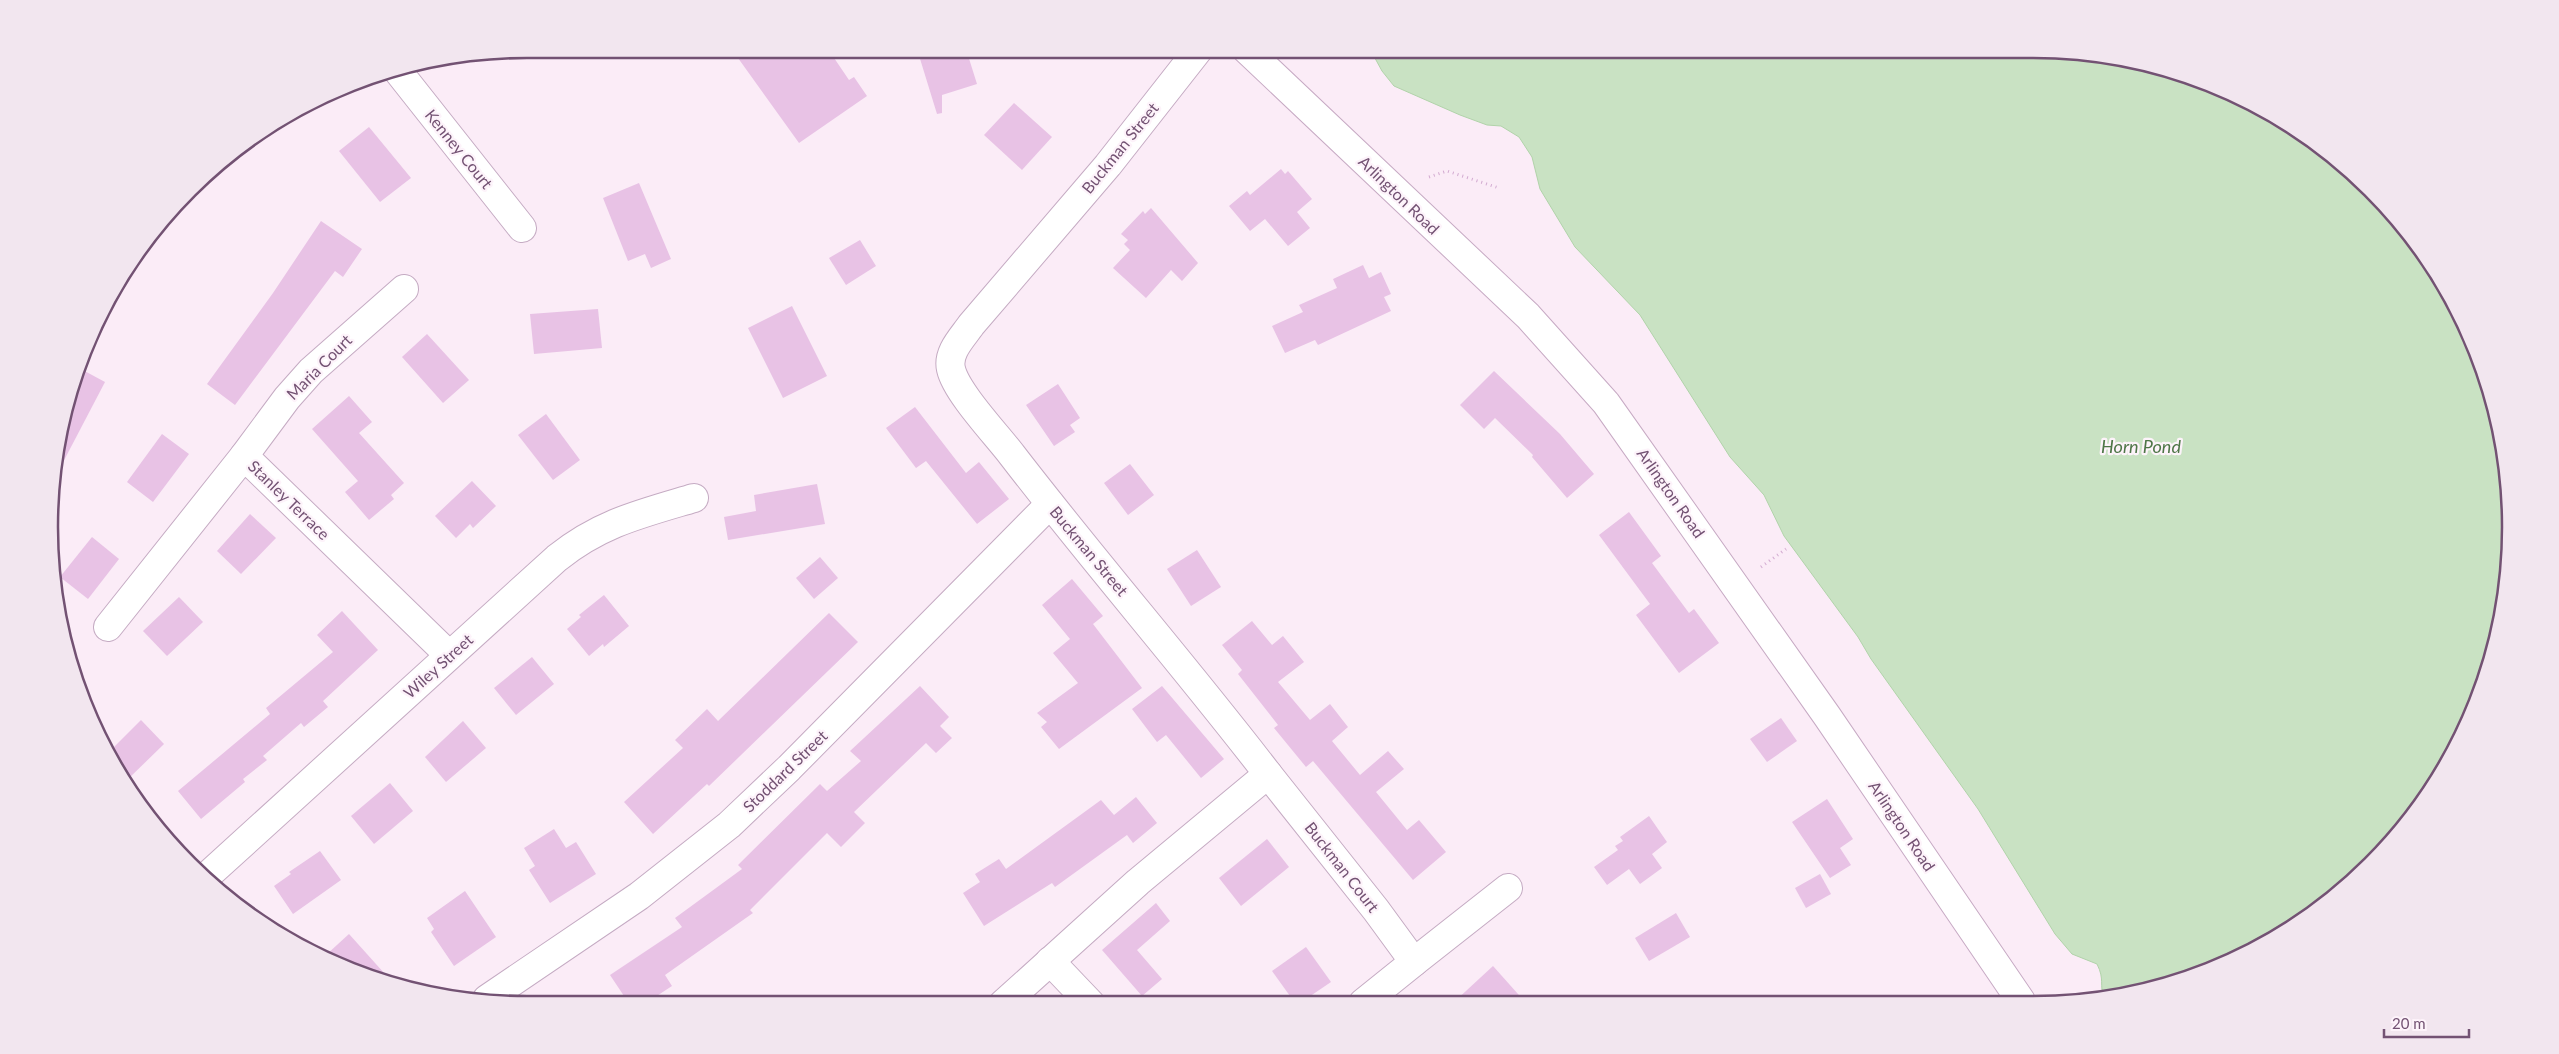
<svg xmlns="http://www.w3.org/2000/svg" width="2559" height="1054" font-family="Lato,sans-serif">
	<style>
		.water { fill: #c9e2c3; stroke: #b1d3aa }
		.building { fill: #e8c2e5 }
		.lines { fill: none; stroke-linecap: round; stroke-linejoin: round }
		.street-casing { stroke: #c5abc3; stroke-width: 30 }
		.secondary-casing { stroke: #c7aac4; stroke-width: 30 }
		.path { stroke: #d2aad0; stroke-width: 3; stroke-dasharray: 1 4; stroke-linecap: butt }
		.street { stroke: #fff; stroke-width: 28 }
		.secondary { stroke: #fff; stroke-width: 28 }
		.labels { text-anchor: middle; stroke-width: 4.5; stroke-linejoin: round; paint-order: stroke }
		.street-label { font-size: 16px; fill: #735273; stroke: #fdf3fa }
		.water-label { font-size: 18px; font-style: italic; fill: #4e7647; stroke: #fdf3fa }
		.rim { fill: none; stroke: #735273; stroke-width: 2.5 }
	</style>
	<rect width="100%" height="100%" fill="#fbecf7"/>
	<path class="water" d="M 1370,49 L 2032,49 L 2185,74 L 2271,113 L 2347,167 L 2411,236 L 2461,315 L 2494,403 L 2509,495 L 2506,589 L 2485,680 L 2430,792 L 2347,887 L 2243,956 L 2104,998 C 2099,984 2105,980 2097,964 L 2072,954 L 2055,934 L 1978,809 L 1871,659 L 1858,637 L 1784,536 L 1764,495 L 1730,457 L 1640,315 L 1575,247 L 1540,189 L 1532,157 L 1519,137 L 1501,126 L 1487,125 L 1460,115 L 1394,86 L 1382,71 Z"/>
	<g class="building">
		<path d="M 752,49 L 828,49 L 849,80 L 854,77 L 867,96 L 799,143 L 738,58 Z"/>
		<path d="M 917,49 L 966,49 L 977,84 L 942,95 L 942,113 L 937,114 Z"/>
		<path d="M 1014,103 L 1052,137 L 1022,170 L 984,135 Z"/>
		<path d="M 369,127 L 411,178 L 380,202 L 339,151 Z"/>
		<path d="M 1281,169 L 1285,174 L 1288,171 L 1312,199 L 1297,212 L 1310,228 L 1288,246 L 1265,219 L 1250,231 L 1229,206 L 1247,191 L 1250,195 Z"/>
		<path d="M 639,183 L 671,259 L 651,268 L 645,254 L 628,261 L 603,198 Z"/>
		<path d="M 1151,208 L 1198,263 L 1182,281 L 1171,270 L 1146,298 L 1113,268 L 1130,250 L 1124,244 L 1128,240 L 1121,234 L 1143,211 L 1145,214 Z"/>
		<path d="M 321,221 L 362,249 L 343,277 L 335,271 L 235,405 L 207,384 L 273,293 Z"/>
		<path d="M 860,240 L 876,266 L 846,285 L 829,258 Z"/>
		<path d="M 1363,265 L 1369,278 L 1381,272 L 1391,294 L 1384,297 L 1391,311 L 1318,345 L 1315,340 L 1285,353 L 1272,326 L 1303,312 L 1299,305 L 1337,288 L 1333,279 Z"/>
		<path d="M 792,306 L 827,376 L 783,398 L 748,328 Z"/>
		<path d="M 598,309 L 602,348 L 534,354 L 530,314 Z"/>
		<path d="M 427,334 L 469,380 L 443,403 L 402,357 Z"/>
		<path d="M 79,368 L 105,382 L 60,468 L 53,464 L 72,382 Z"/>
		<path d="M 1494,371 L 1560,434 L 1594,474 L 1567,498 L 1532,457 L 1533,455 L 1495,418 L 1484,429 L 1460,405 Z"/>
		<path d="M 1058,384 L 1080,418 L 1070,425 L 1075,432 L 1054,446 L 1026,405 Z"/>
		<path d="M 349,396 L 372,422 L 359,433 L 404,483 L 391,495 L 394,499 L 369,520 L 345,492 L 358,481 L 312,429 Z"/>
		<path d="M 915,407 L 966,473 L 979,462 L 1009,499 L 977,524 L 926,461 L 916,468 L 886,428 Z"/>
		<path d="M 546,414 L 580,460 L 553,480 L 518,435 Z"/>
		<path d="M 162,434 L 189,454 L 153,502 L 127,482 Z"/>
		<path d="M 1130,464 L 1154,495 L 1128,515 L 1104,483 Z"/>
		<path d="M 472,481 L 496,506 L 473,528 L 470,524 L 456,538 L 435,516 Z"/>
		<path d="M 817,484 L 825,524 L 728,540 L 724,517 L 756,511 L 754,495 Z"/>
		<path d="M 1629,512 L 1661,556 L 1652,563 L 1689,613 L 1694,609 L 1719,643 L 1679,673 L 1636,615 L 1650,604 L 1599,535 Z"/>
		<path d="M 250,514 L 276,538 L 241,574 L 217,551 Z"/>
		<path d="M 92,537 L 119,559 L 88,599 L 60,577 Z"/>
		<path d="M 1197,550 L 1221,587 L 1191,606 L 1167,569 Z"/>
		<path d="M 820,557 L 838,578 L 814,599 L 796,578 Z"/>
		<path d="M 1072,579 L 1103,616 L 1093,624 L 1142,688 L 1059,749 L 1041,727 L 1047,722 L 1037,713 L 1078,683 L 1053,653 L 1070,639 L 1042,605 Z"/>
		<path d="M 604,595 L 629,626 L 604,647 L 603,644 L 589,656 L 567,629 L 581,617 L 579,615 Z"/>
		<path d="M 179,597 L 203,622 L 167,656 L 143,631 Z"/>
		<path d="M 342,611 L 378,650 L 323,701 L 328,707 L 304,727 L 301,723 L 263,756 L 267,760 L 243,779 L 245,782 L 201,819 L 178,791 L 270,714 L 266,708 L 333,652 L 317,635 Z"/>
		<path d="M 829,613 L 858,642 L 709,786 L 707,784 L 653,834 L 624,802 L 683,748 L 675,740 L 707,709 L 718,721 Z"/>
		<path d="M 1252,621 L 1272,645 L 1283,636 L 1304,662 L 1278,682 L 1310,720 L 1330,704 L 1348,727 L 1332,741 L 1360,775 L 1388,751 L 1404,769 L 1376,792 L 1407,830 L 1419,820 L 1446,852 L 1413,880 L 1313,761 L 1306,767 L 1274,728 L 1278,725 L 1238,674 L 1242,670 L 1222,645 Z"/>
		<path d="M 532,657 L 554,684 L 516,715 L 494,688 Z"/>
		<path d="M 920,686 L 949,717 L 940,726 L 952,738 L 936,753 L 926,743 L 854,812 L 865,823 L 841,847 L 827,833 L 750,910 L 753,913 L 665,975 L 672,986 L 643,1005 L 630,1005 L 610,975 L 682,927 L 675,918 L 742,869 L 738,865 L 820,784 L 827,791 L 861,761 L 850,751 Z"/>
		<path d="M 1162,686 L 1224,759 L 1201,778 L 1166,735 L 1157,742 L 1132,709 Z"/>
		<path d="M 1781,718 L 1797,741 L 1767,762 L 1750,739 Z"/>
		<path d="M 141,720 L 164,744 L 124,783 L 108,753 Z"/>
		<path d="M 463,721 L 486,748 L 446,782 L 425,757 Z"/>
		<path d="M 390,783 L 413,811 L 374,844 L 351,816 Z"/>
		<path d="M 1136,797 L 1157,823 L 1133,843 L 1127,835 L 1055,887 L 1052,883 L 984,926 L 963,893 L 980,882 L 975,874 L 999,859 L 1006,869 L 1101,800 L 1114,815 Z"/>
		<path d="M 1827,799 L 1853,839 L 1840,848 L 1851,865 L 1830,878 L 1792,822 Z"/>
		<path d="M 1649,816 L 1667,842 L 1652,854 L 1662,868 L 1640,884 L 1629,869 L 1607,885 L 1594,867 L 1618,850 L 1615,846 L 1623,841 L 1620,837 Z"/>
		<path d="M 554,829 L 566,848 L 576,842 L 596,874 L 550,903 L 529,870 L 535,866 L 524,848 Z"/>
		<path d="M 1267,839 L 1289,867 L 1241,906 L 1219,878 Z"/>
		<path d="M 320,851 L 341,880 L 293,914 L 274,886 L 291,874 L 289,872 Z"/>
		<path d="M 1820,874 L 1831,894 L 1806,908 L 1795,888 Z"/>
		<path d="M 465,891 L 496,937 L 454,966 L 431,932 L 434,929 L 427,918 Z"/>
		<path d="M 1156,903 L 1170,921 L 1137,950 L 1162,979 L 1142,996 L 1102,950 Z"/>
		<path d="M 1676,913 L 1690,937 L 1649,961 L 1635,938 Z"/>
		<path d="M 349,934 L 393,983 L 374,980 L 326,955 Z"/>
		<path d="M 1306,947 L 1331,982 L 1300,1003 L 1295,1003 L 1272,971 Z"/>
		<path d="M 1493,966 L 1526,1003 L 1453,1003 Z"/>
	</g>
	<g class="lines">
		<defs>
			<g id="street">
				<path d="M 397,70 L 522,228"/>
				<path d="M 244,456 L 287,398 L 311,371 L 404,289"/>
				<path d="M 108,627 L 244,456 L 449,655"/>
				<path d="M 1268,774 L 1376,910 L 1414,962 L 1363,1003"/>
				<path d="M 207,876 L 557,558 C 601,523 640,514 694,498"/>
				<path d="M 1050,961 L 1091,1004"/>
				<path d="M 1414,962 L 1508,888"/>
				<path d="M 487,999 L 639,896 L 729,825 L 789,768 L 1050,504"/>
				<path d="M 1003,1004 L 1138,882 L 1268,774 C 1185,666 1095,563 1012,455 C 996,434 956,392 951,369 C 947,352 963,337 971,325 L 1108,165 L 1199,49"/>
			</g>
			<path id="secondary" d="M 1246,49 L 1528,316 L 1606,403 L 1827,716 L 2021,1001"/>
		</defs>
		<use href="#street" class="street-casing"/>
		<use href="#secondary" class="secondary-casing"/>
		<g class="path">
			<path d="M 1429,177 L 1447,171 L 1499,188"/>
			<path d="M 1761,567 L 1786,549"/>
		</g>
		<use href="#street" class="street"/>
		<use href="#secondary" class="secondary"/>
	</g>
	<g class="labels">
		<g class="street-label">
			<text transform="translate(1120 148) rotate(-51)" y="6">Buckman Street</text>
			<text transform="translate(459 149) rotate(51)" y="6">Kenney Court</text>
			<text transform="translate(1399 195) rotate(44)" y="6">Arlington Road</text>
			<text transform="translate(319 367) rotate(-45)" y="6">Maria Court</text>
			<text transform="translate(1671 493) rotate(55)" y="6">Arlington Road</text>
			<text transform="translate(289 500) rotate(44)" y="6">Stanley Terrace</text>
			<text transform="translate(1089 551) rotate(50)" y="6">Buckman Street</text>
			<text transform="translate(438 666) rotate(-42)" y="6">Wiley Street</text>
			<text transform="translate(785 771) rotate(-44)" y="6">Stoddard Street</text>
			<text transform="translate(1902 826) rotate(56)" y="6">Arlington Road</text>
			<text transform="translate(1342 867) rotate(52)" y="6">Buckman Court</text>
		</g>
		<g class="water-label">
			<text x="2141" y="453">Horn Pond</text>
		</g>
	</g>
	<path d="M0 0H2559V1054H0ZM527 58H2033A469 469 0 0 1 2502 527V527A469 469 0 0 1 2033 996H527A469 469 0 0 1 58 527V527A469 469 0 0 1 527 58Z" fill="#f2e6ef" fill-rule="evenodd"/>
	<path class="rim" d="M527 58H2033A469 469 0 0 1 2502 527V527A469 469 0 0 1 2033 996H527A469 469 0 0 1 58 527V527A469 469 0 0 1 527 58Z"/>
	<path d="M2384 1029v8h85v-8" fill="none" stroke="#735273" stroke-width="2.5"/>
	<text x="2392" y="1029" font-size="15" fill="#735273" stroke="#fdf3fa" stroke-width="4" paint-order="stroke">20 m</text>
</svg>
